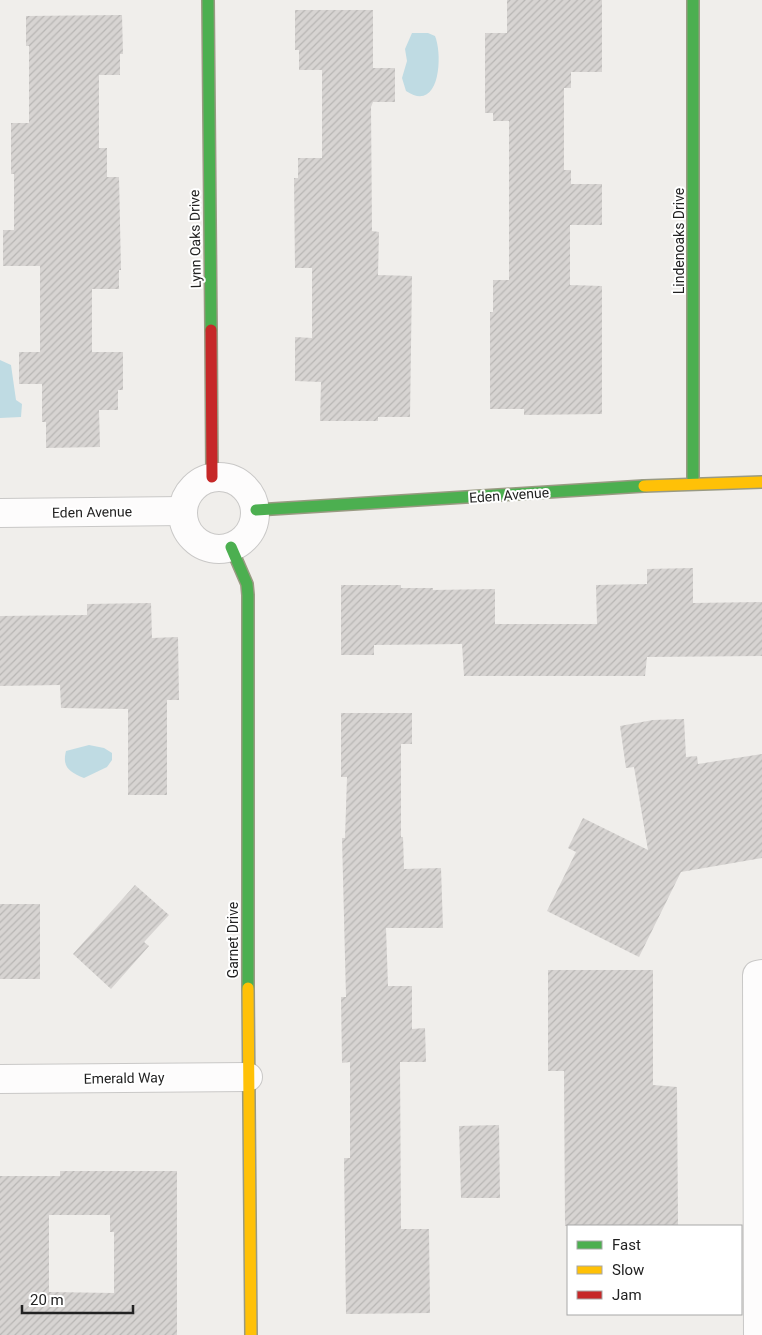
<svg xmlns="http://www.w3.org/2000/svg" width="762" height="1335" font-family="Roboto,sans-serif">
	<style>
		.water { fill: #bfdbe3 }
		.building { fill: url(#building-hatch); fill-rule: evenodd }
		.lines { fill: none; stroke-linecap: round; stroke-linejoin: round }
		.street-casing { stroke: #c9c8c7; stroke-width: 30 }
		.fast-casing { stroke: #999a82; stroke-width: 14 }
		.slow-casing { stroke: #999a82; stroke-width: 14 }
		.jam-casing { stroke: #999a82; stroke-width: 14 }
		.street { stroke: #fdfcfc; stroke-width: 28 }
		.fast { stroke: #4caf50; stroke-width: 11 }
		.slow { stroke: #ffc107; stroke-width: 11 }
		.jam { stroke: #c62828; stroke-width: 11 }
		.labels { text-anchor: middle; stroke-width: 4; stroke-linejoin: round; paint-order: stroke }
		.street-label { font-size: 14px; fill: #222; stroke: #fff }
	</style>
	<defs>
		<pattern id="building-hatch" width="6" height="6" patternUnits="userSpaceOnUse" patternTransform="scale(1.25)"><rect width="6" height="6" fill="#d7d4d2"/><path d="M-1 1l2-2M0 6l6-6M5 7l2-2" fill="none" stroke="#b8b6b4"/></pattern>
	</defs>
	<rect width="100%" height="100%" fill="#f0eeeb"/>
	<g class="water">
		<path d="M 412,33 L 428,33 L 435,36 C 443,55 440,114 406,91 L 402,78 L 407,61 L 405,49 Z"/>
		<path d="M 0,360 L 11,365 L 16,400 L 22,404 L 21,417 L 0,418 Z"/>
		<path d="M 89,745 L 104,748 L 112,753 L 112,760 L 107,767 L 84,778 C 69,772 62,767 66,751 Z"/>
	</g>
	<g class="building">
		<path d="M 507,0 L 602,0 L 602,72 L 571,72 L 571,88 L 564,88 L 564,170 L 571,170 L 571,184 L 602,184 L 602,225 L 570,225 L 570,285 L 602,286 L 602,414 L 524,415 L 524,409 L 490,409 L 490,312 L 493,312 L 493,280 L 509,280 L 509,121 L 493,121 L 493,113 L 485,113 L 485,33 L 507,33 Z"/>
		<path d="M 295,10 L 373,10 L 373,68 L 395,68 L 395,102 L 373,102 L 371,107 L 372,231 L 379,232 L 378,275 L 412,276 L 410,417 L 378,417 L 378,421 L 320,421 L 321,382 L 295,381 L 295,337 L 312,338 L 312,268 L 295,268 L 294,178 L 298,178 L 298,158 L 322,158 L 322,70 L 299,70 L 299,50 L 295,50 Z"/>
		<path d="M 122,15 L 123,54 L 120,54 L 120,75 L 99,75 L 99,148 L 107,148 L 107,177 L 119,177 L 121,270 L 119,270 L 119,289 L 92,289 L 92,352 L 123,352 L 123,390 L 118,390 L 118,410 L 99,410 L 100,447 L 46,448 L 46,422 L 42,422 L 42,384 L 19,384 L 19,352 L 40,352 L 40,266 L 3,266 L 3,230 L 14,230 L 14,174 L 11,174 L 11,123 L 29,123 L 29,46 L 26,46 L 26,16 Z"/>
		<path d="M 693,568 L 693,603 L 762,602 L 762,656 L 647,657 L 645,676 L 464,676 L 462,644 L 374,645 L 374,655 L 341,655 L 341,585 L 401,585 L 401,588 L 433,588 L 433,590 L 495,589 L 495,624 L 597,624 L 596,585 L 647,584 L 647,569 Z"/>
		<path d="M 151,603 L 152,638 L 178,637 L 179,700 L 167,700 L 167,795 L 128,795 L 128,709 L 61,708 L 60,685 L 0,686 L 0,616 L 87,615 L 87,604 Z"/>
		<path d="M 341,713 L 412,713 L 412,744 L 401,744 L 401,837 L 403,837 L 404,869 L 441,868 L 443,928 L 386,928 L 388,986 L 412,986 L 412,1029 L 425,1028 L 426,1062 L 400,1062 L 401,1229 L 429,1229 L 430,1313 L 346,1314 L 344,1158 L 350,1158 L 350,1062 L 342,1063 L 341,997 L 346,997 L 342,838 L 345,838 L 347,777 L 341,777 Z"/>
		<path d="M 684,719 L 686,757 L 697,756 L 698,764 L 762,754 L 762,858 L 681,872 L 639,957 L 547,911 L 576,852 L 568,848 L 583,818 L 648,850 L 634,767 L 626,768 L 620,726 L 653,720 Z"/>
		<path d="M 135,885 L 169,915 L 144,942 L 149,946 L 111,989 L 73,954 Z"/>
		<rect x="0" y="904" width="40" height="75"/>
		<path d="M 548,970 L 653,970 L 653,1085 L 677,1087 L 678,1226 L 565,1226 L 564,1071 L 548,1071 Z"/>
		<path d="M 499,1125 L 500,1198 L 461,1198 L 459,1126 Z"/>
		<path d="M 60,1171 L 177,1171 L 177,1335 L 0,1335 L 0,1176 L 60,1176 ZM 49,1215 L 110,1215 L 110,1232 L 114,1232 L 114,1293 L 49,1292 Z"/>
	</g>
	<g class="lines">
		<defs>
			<g id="street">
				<circle cx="219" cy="513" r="36"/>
				<path d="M 0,513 L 183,511"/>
				<path d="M 0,1079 L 248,1077"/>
				<path d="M 758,1335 L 757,975 L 762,974"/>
			</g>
			<g id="fast">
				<path d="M 208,0 L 211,330"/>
				<path d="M 693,0 L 693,483"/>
				<path d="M 256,510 L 644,486"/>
				<path d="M 231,547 L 247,584 L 248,595 L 248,988"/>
			</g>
			<g id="slow">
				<path d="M 644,486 L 762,482"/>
				<path d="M 248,988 L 251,1335"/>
			</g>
			<path id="jam" d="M 211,330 L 212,477"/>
		</defs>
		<use href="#street" class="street-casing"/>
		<use href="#fast" class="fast-casing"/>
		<use href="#slow" class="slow-casing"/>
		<use href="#jam" class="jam-casing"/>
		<use href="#street" class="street"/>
		<use href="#fast" class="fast"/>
		<use href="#slow" class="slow"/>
		<use href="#jam" class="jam"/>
	</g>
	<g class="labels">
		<g class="street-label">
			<text transform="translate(195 239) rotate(-91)" y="5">Lynn Oaks Drive</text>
			<text transform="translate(679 241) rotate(-90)" y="5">Lindenoaks Drive</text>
			<text transform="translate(509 495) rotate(-4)" y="5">Eden Avenue</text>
			<text transform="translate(92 512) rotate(-1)" y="5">Eden Avenue</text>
			<text transform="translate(233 940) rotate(-90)" y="5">Garnet Drive</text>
			<text transform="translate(124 1078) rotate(-1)" y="5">Emerald Way</text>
		</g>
	</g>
	<rect x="567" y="1225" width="175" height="90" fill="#ffffff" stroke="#a7a7a7"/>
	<rect x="577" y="1241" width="25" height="8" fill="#4caf50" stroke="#a7a7a7"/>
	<text x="612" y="1250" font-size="15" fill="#222222">Fast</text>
	<rect x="577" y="1266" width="25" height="8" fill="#ffc107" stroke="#a7a7a7"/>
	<text x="612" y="1275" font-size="15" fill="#222222">Slow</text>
	<rect x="577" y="1291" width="25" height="8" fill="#c62828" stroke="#a7a7a7"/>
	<text x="612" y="1300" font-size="15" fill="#222222">Jam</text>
	<path d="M22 1305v8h111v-8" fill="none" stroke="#222222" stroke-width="2.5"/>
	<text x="30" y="1305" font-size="15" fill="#222222" stroke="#ffffff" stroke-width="4" paint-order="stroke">20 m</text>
</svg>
